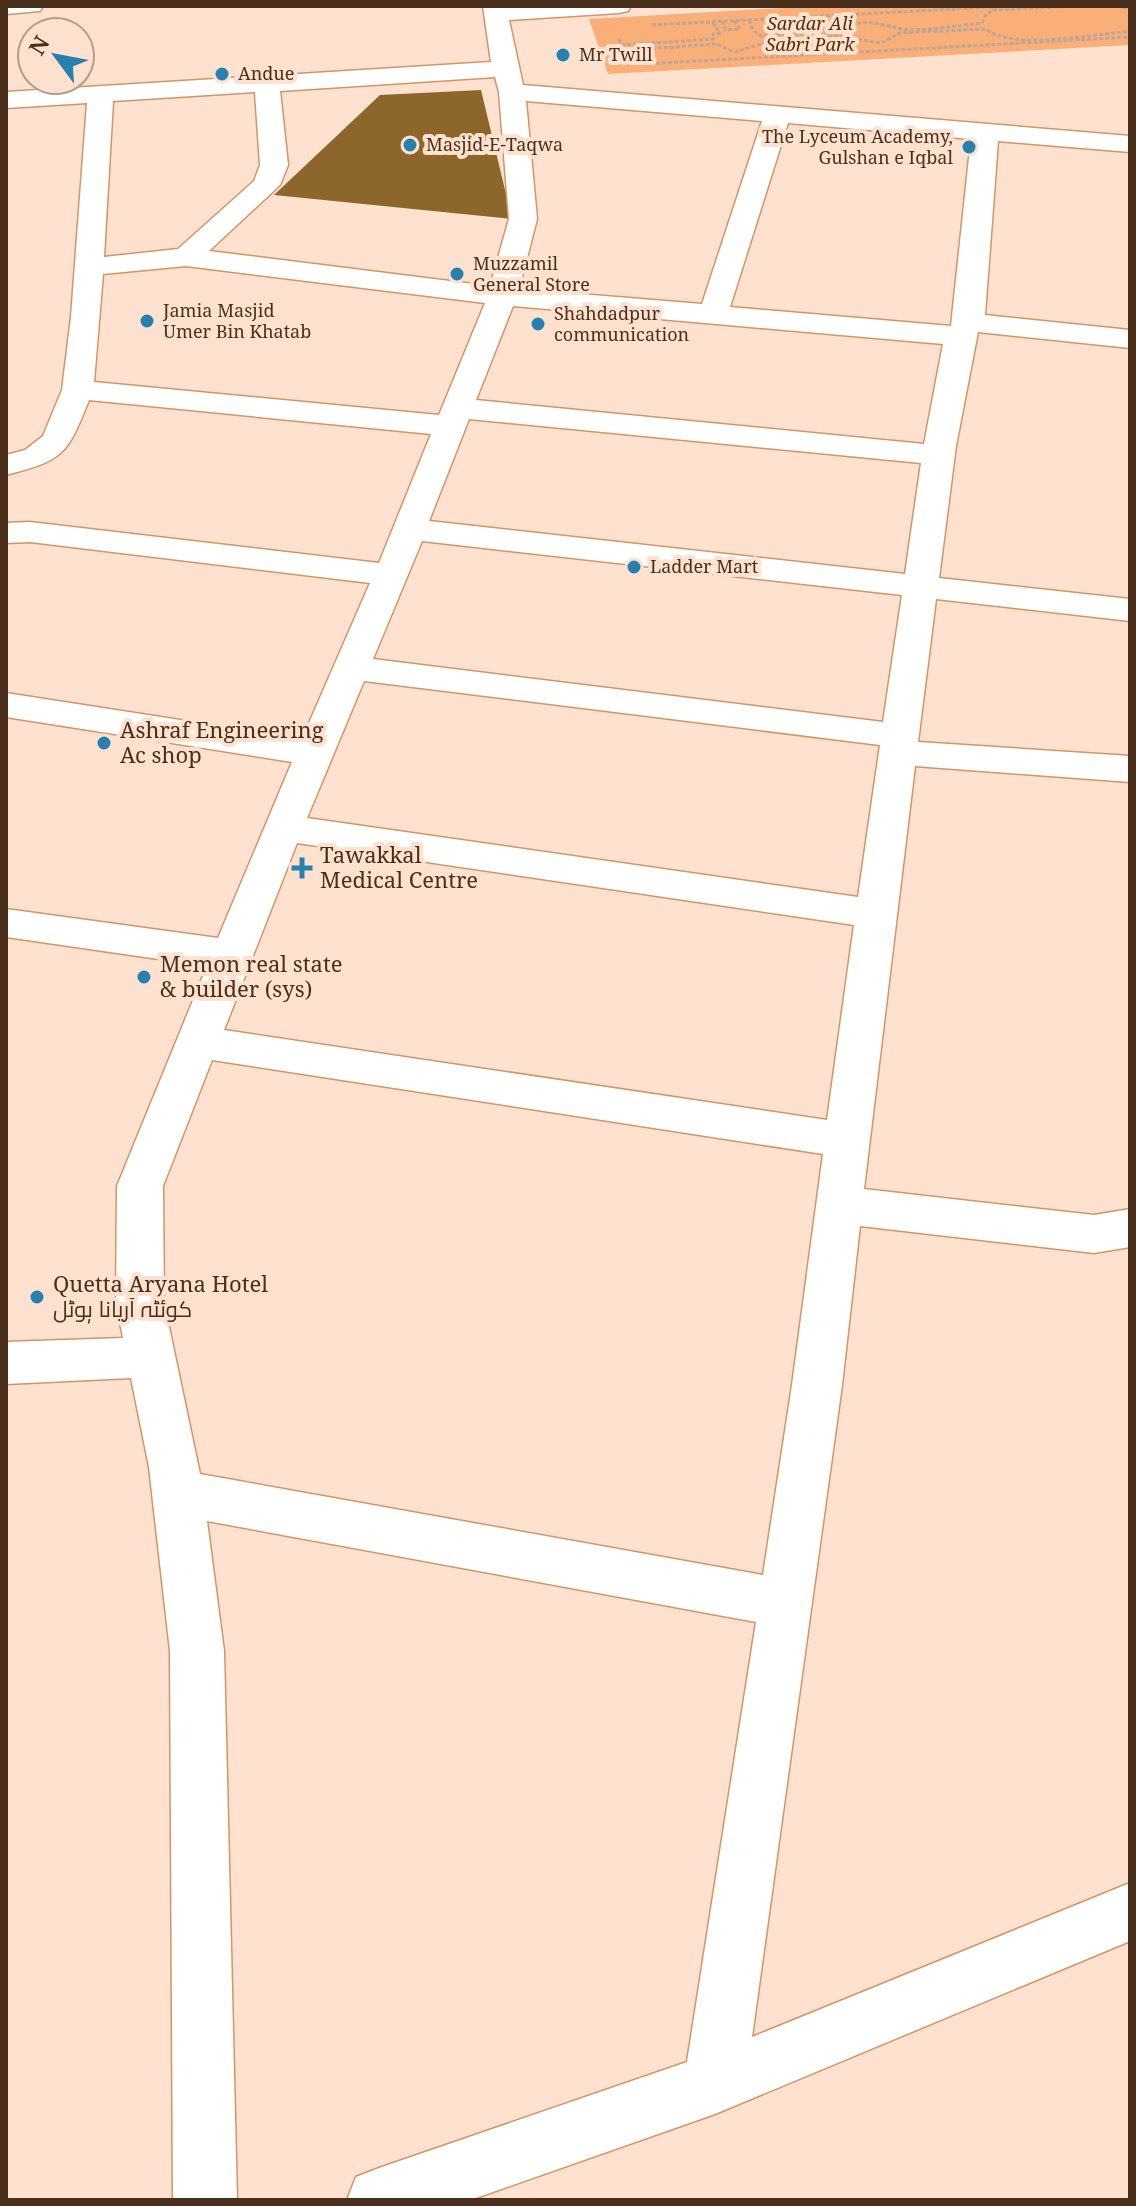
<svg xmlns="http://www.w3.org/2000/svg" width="1136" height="2206" font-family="'Noto Serif',Cairo,serif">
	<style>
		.green { fill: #fbaf78 }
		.building { fill: #8c662a }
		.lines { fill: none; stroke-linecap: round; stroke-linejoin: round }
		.street-casing { stroke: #d59466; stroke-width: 3 }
		.path { stroke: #c0a592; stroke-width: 3; stroke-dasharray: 4 2; stroke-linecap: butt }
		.street { fill: #fff; fill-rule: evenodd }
		.poi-dot { fill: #2780ae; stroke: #fee2cf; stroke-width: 3 }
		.labels { text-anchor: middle; stroke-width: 8; stroke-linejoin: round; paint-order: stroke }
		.far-park-label { font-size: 18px; font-style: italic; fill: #552e0e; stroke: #fee2cf }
		.far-poi-label { font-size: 18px; fill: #4a301c; stroke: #fee2cf; text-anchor: start }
		.poi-label { font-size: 22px; fill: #4a301c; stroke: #fee2cf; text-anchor: start }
	</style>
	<rect width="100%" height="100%" fill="#fee2cf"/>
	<path class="green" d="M 817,6 L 1130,6 L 1130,45 L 608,74 L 589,19 Z"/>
	<path class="building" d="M 481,90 L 512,219 L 274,195 L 380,95 Z"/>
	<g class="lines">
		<defs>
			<g id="street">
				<path d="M 6,6 L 43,6 L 40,11 L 6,14 Z"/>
				<path d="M 483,6 L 631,6 L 628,11 L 619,13 L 509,20 L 523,85 L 1130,136 L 1130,152 L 998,141 L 985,315 L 1130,330 L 1130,348 L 978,332 L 956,446 L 939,578 L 1130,599 L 1130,621 L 936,599 L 918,742 L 1130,756 L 1130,782 L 915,766 L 864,1189 L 1094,1215 L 1130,1209 L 1130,1247 L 1094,1253 L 860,1226 L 842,1385 L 752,2037 L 1130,1883 L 1130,1941 L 715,2114 L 470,2200 L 347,2200 L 356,2177 L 379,2168 L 687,2062 L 756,1622 L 207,1521 L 224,1651 L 237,2200 L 173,2200 L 170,1651 L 149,1467 L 131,1378 L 6,1384 L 6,1342 L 123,1338 L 116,1303 L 117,1186 L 207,966 L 6,937 L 6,909 L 218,938 L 292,762 L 6,717 L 6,693 L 302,739 L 370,583 L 30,542 L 6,543 L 6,523 L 30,522 L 379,563 L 431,434 L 89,400 C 67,455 64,460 6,475 L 6,455 L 25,450 L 43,436 L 62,390 L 71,317 L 87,103 L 6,108 L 6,92 L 491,62 ZM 495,77 L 499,92 L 509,219 L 490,286 L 209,251 L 280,185 L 288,165 L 280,91 ZM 255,92 L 260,165 L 254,181 L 178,249 L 104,257 L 113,101 ZM 526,101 L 762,121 L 702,304 L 519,289 L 537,219 ZM 788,123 L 971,139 L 951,326 L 730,307 ZM 186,266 L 485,303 L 439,415 L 94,382 L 103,274 ZM 513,306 L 943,344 L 924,444 L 476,400 ZM 469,419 L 921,463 L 905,574 L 429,521 ZM 422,541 L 902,595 L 883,722 L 373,659 ZM 364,681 L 880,745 L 858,897 L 307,818 ZM 297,843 L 854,925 L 827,1120 L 224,1030 ZM 212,1060 L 823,1154 L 792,1385 L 763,1575 L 200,1474 L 164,1303 L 163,1186 Z"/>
			</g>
		</defs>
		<use href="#street" class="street-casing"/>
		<g class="path">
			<path d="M 1117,6 L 1130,10"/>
			<path d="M 749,20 L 753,30 L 761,36 L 846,31 L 852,24 C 872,21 879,24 897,28 C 915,33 961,25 982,23 L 986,14 L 993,10 L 1076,6"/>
			<path d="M 722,21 L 726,30 L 740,29 L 734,21"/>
			<path d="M 652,25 L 1011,6"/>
			<path d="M 619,39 L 627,64 L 630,64"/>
			<path d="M 621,45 L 714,39 L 713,34 L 720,33 L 712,22"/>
			<path d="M 622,51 L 716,44 L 735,52 L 767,42 L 837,36 L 881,43 L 900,33 L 986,29 C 1014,51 1094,34 1130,31"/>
			<path d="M 644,64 L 1130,37"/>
		</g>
		<use href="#street" class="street"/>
	</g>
	<g class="poi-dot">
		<circle cx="563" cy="55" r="8"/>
		<circle cx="222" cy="74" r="8"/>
		<circle cx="410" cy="145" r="8"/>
		<circle cx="969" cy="147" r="8"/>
		<circle cx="457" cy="274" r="8"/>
		<circle cx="147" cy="321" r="8"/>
		<circle cx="538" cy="324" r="8"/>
		<circle cx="634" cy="567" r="8"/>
		<circle cx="104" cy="743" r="8"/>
		<path d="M298 856h8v8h8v8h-8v8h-8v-8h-8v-8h8z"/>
		<circle cx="144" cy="977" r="8"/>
		<circle cx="37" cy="1297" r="8"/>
	</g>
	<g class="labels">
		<g class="far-park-label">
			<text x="810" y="30">Sardar Ali<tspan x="810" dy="21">Sabri Park</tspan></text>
		</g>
		<g class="far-poi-label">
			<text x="579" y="61">Mr Twill</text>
			<text x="238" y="80">Andue</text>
			<text x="953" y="143" text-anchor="end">The Lyceum Academy,<tspan x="953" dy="21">Gulshan e Iqbal</tspan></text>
			<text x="426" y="151">Masjid-E-Taqwa</text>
			<text x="473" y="270">Muzzamil<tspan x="473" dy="21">General Store</tspan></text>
			<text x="163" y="317">Jamia Masjid<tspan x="163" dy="21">Umer Bin Khatab</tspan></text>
			<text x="554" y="320">Shahdadpur<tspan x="554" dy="21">communication</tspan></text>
			<text x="650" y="573">Ladder Mart</text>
		</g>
		<g class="poi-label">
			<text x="120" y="738">Ashraf Engineering<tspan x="120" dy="25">Ac shop</tspan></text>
			<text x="320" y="863">Tawakkal<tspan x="320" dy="25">Medical Centre</tspan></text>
			<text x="160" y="972">Memon real state<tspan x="160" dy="25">&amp; builder (sys)</tspan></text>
			<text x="53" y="1292">Quetta Aryana Hotel<tspan x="53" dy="25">کوئٹہ آریانا ہوٹل</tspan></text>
		</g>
	</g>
	<rect width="1136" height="2206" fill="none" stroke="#4a301c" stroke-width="16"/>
	<g transform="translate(56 56) rotate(302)"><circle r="38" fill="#fee2cf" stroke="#b69b87" stroke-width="2"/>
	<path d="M0-6L14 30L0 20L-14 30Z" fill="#2780ae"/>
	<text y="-12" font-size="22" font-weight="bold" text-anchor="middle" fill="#4a301c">N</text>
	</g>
</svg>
